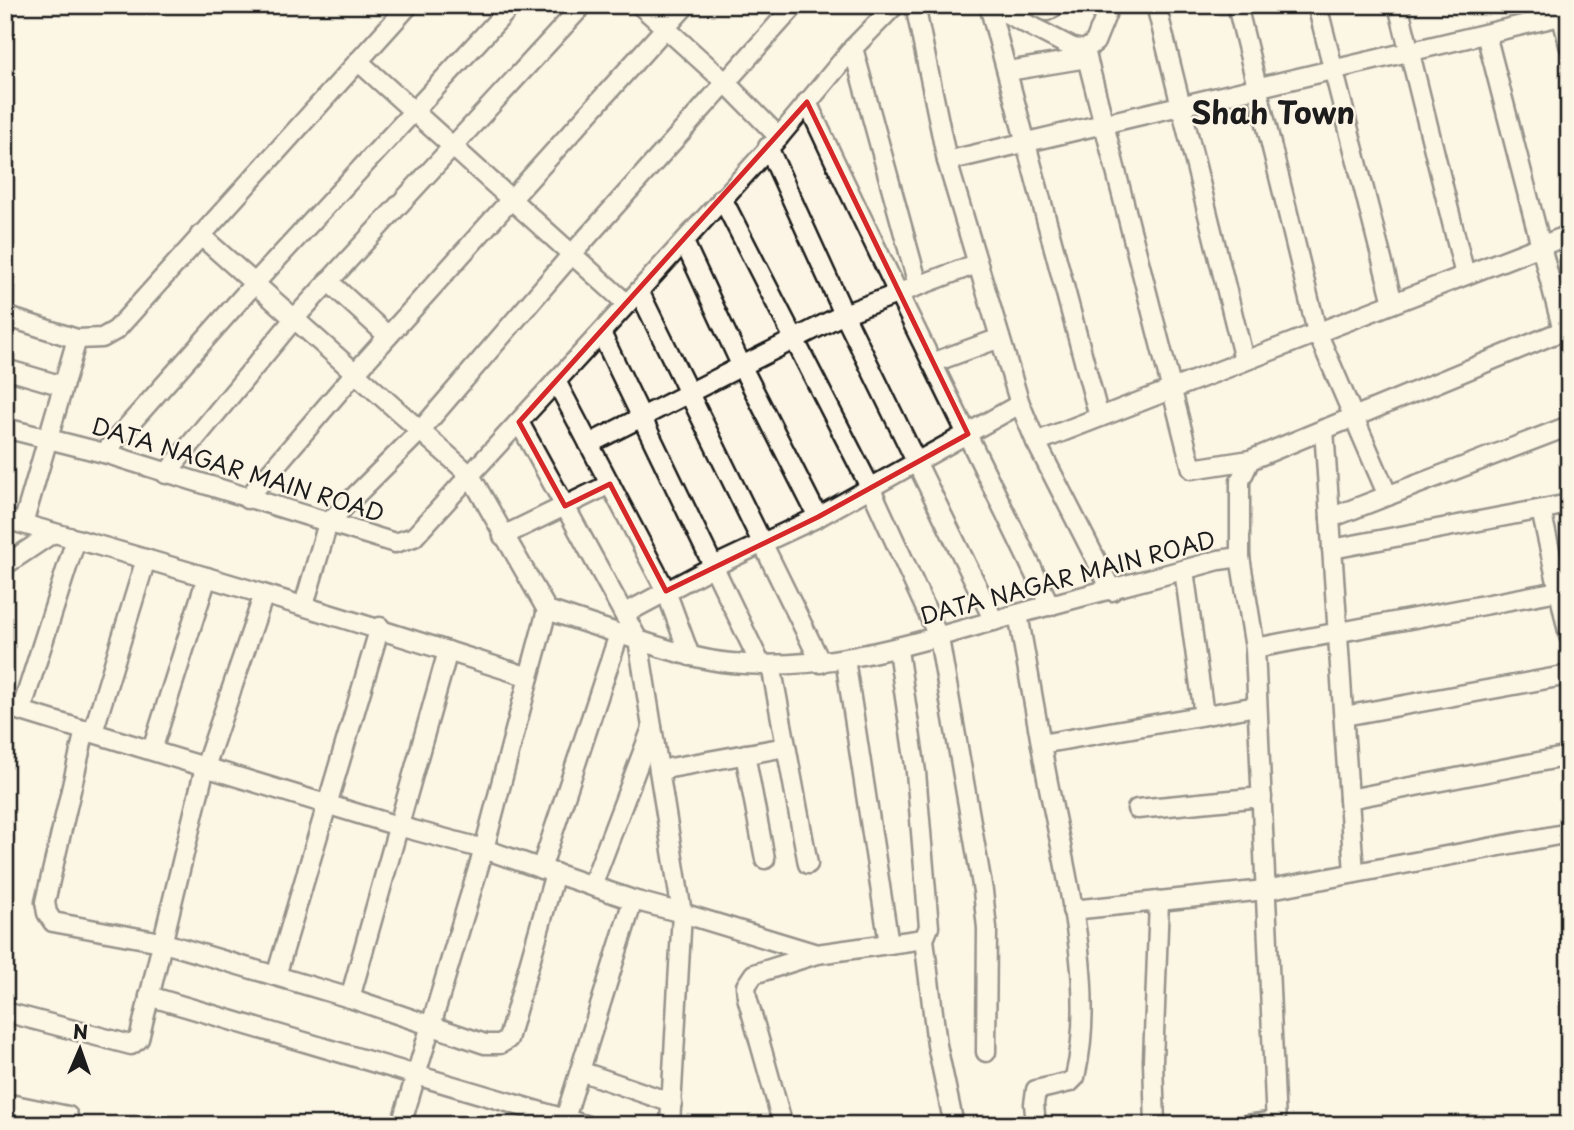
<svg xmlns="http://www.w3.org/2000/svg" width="1574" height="1130" font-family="'Playpen Sans',sans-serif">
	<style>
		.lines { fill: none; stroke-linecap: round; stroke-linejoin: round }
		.minor-casing { stroke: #1c1c1c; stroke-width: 23 }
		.minor { stroke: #fcf5e5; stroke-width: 18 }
		.marked { fill: none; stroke: #d62828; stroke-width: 5; stroke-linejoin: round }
		.labels { text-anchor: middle; stroke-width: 5; stroke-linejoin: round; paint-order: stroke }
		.street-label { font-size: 23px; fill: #1c1c1c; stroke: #fcf5e5 }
		.district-label { font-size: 30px; font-weight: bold; fill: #1c1c1c; stroke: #fcf5e5 }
	</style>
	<rect width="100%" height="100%" fill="#fcf5e5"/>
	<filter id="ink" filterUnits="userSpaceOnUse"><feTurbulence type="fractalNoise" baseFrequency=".0143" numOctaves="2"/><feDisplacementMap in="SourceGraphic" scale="14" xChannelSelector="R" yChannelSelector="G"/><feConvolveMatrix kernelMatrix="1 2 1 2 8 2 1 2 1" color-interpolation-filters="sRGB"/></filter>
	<g filter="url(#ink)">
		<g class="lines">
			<defs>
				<g id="minor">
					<path d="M 640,5 L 724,81 L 779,137"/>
					<path d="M 915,5 L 947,161 L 1020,404 L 1036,442 L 1112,591"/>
					<path d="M 989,5 L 1099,417"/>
					<path d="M 990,5 L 1073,48 L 1085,50 L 1095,42 L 1110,5"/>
					<path d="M 1035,5 L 1047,11 L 1057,5"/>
					<path d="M 1156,5 L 1244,360"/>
					<path d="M 1237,5 L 1317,332 L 1388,496"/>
					<path d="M 1317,5 L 1393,303"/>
					<path d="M 1398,5 L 1465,275"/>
					<path d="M 1559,5 L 1569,45"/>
					<path d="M 1486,34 L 1563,331"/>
					<path d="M 853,48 L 918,285"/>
					<path d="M 1085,50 L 1192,469 L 1250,460"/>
					<path d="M 358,61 L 627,304 L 779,137 L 853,48 L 895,5"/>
					<path d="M 1008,71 L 1087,58"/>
					<path d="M 807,102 C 885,271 970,437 1050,606"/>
					<path d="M 768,147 L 844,314 L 994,621"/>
					<path d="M 947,161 L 1569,14"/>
					<path d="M 722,198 L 871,489 L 939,638 L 983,891 L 987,928 L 986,1052"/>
					<path d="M 200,235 L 470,475 L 627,304"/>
					<path d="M 684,242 L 742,367 L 818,517"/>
					<path d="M 328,281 L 388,336"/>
					<path d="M 639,291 L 821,663"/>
					<path d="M 5,316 L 77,339 L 23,524"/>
					<path d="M 601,333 L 761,665"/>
					<path d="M 77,339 L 102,338 L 116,330 L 409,5"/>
					<path d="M 932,363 L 1000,338"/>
					<path d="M 5,369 L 63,386"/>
					<path d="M 556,381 L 666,591 L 690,656"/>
					<path d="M 5,428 L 104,453 L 395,543 L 414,537 L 470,475 L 547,610 L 638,640 L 519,422"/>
					<path d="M 1324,429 L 1354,873"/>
					<path d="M 1036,442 L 1569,235"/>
					<path d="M 589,444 L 844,314 L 976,264"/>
					<path d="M 104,453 L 254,284 L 512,5"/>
					<path d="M 166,474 L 294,319 L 583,5"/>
					<path d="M 247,499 L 355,373 L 686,5"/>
					<path d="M 1541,510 L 1569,636"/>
					<path d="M 1330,518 L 1569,426"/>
					<path d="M 5,519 C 181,568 355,621 529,677 L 484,849 L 401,1125"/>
					<path d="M 503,536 L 610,484"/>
					<path d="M 1332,549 L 1569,504"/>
					<path d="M 1240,557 L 1255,648 L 1276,1125"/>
					<path d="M 5,565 L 53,533"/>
					<path d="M 1184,570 L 1204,715"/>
					<path d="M 304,605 L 328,523 L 420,431 L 572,254 L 795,5"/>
					<path d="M 624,614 L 714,566 L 818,517 L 1020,404"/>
					<path d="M 1018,614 L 1041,744 L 1257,706"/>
					<path d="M 1255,648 L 1569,589"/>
					<path d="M 845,659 L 889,944"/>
					<path d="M 771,665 L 808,864"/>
					<path d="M 529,677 L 547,610"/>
					<path d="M 5,706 L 398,826 L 484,849 L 633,900 L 682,913 L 638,640 C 669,650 699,660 731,663 C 832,673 923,640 1018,614 C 1085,595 1152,579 1219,560 L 1240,557 L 1240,481 L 1250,460 L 1569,328"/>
					<path d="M 21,711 L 76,539"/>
					<path d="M 1344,716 L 1569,675"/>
					<path d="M 85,730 L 45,902 L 47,913 L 53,922 L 161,942 L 350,998 L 485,1044 L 500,1044 L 508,1039 L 555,873"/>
					<path d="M 93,732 L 146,559"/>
					<path d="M 152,750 L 207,577"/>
					<path d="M 745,754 L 765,859"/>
					<path d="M 659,770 L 786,747"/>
					<path d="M 1349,799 L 1569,756"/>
					<path d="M 1137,809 L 1262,797"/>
					<path d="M 541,869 L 619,634"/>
					<path d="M 592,886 L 652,728"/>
					<path d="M 1072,910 L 1265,890 L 1569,833"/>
					<path d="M 924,939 L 937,1045 L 954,1125"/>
					<path d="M 276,976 L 380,627"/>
					<path d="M 149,996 L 585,1125"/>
					<path d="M 350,998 L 448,651"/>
					<path d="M 5,1012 L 131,1045 L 139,1039 L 205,767 L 263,597"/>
					<path d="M 580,1071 L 672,1103"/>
					<path d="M 5,1103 L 68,1116"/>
					<path d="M 563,1125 L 633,900"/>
					<path d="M 670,1125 L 682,913 L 817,954"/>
					<path d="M 783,1125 L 747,997 L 746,986 L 754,974 L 817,954 L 924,939 L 929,927 L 916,772 L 898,650"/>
					<path d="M 1036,1125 L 1034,1104 L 1036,1090 L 1070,1082 L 1075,1077 C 1100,976 1057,846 1041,744"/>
					<path d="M 1155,1125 L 1153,1061 L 1159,901"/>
					<path d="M 1247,1125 L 1276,1121"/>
				</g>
			</defs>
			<use href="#minor" class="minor-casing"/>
			<use href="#minor" class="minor"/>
		</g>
	</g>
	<path d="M0 0H1574V1130H0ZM 807,102 L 968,434 L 818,517 L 666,591 L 610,484 L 565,506 L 519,422 Z" fill="#fcf5e5" fill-opacity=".55" fill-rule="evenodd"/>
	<path class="marked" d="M 807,102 L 968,434 L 818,517 L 666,591 L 610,484 L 565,506 L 519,422 Z"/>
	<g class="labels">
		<g class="street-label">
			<text transform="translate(238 470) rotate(17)" y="8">DATA NAGAR MAIN ROAD</text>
			<text transform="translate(1068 578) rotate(-15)" y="8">DATA NAGAR MAIN ROAD</text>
		</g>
		<g class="district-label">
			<text x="1273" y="124">Shah Town</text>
		</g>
	</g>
	<rect width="1574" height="1130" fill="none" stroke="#fcf5e5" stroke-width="28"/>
	<rect x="14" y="14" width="1546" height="1102" fill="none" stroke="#1c1c1c" stroke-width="2.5" filter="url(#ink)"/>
	<g transform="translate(80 1049) rotate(2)" stroke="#fcf5e5" stroke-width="5" paint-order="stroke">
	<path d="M0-5L12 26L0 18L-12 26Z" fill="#1c1c1c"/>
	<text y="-10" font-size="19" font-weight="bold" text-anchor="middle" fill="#1c1c1c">N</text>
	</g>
</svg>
